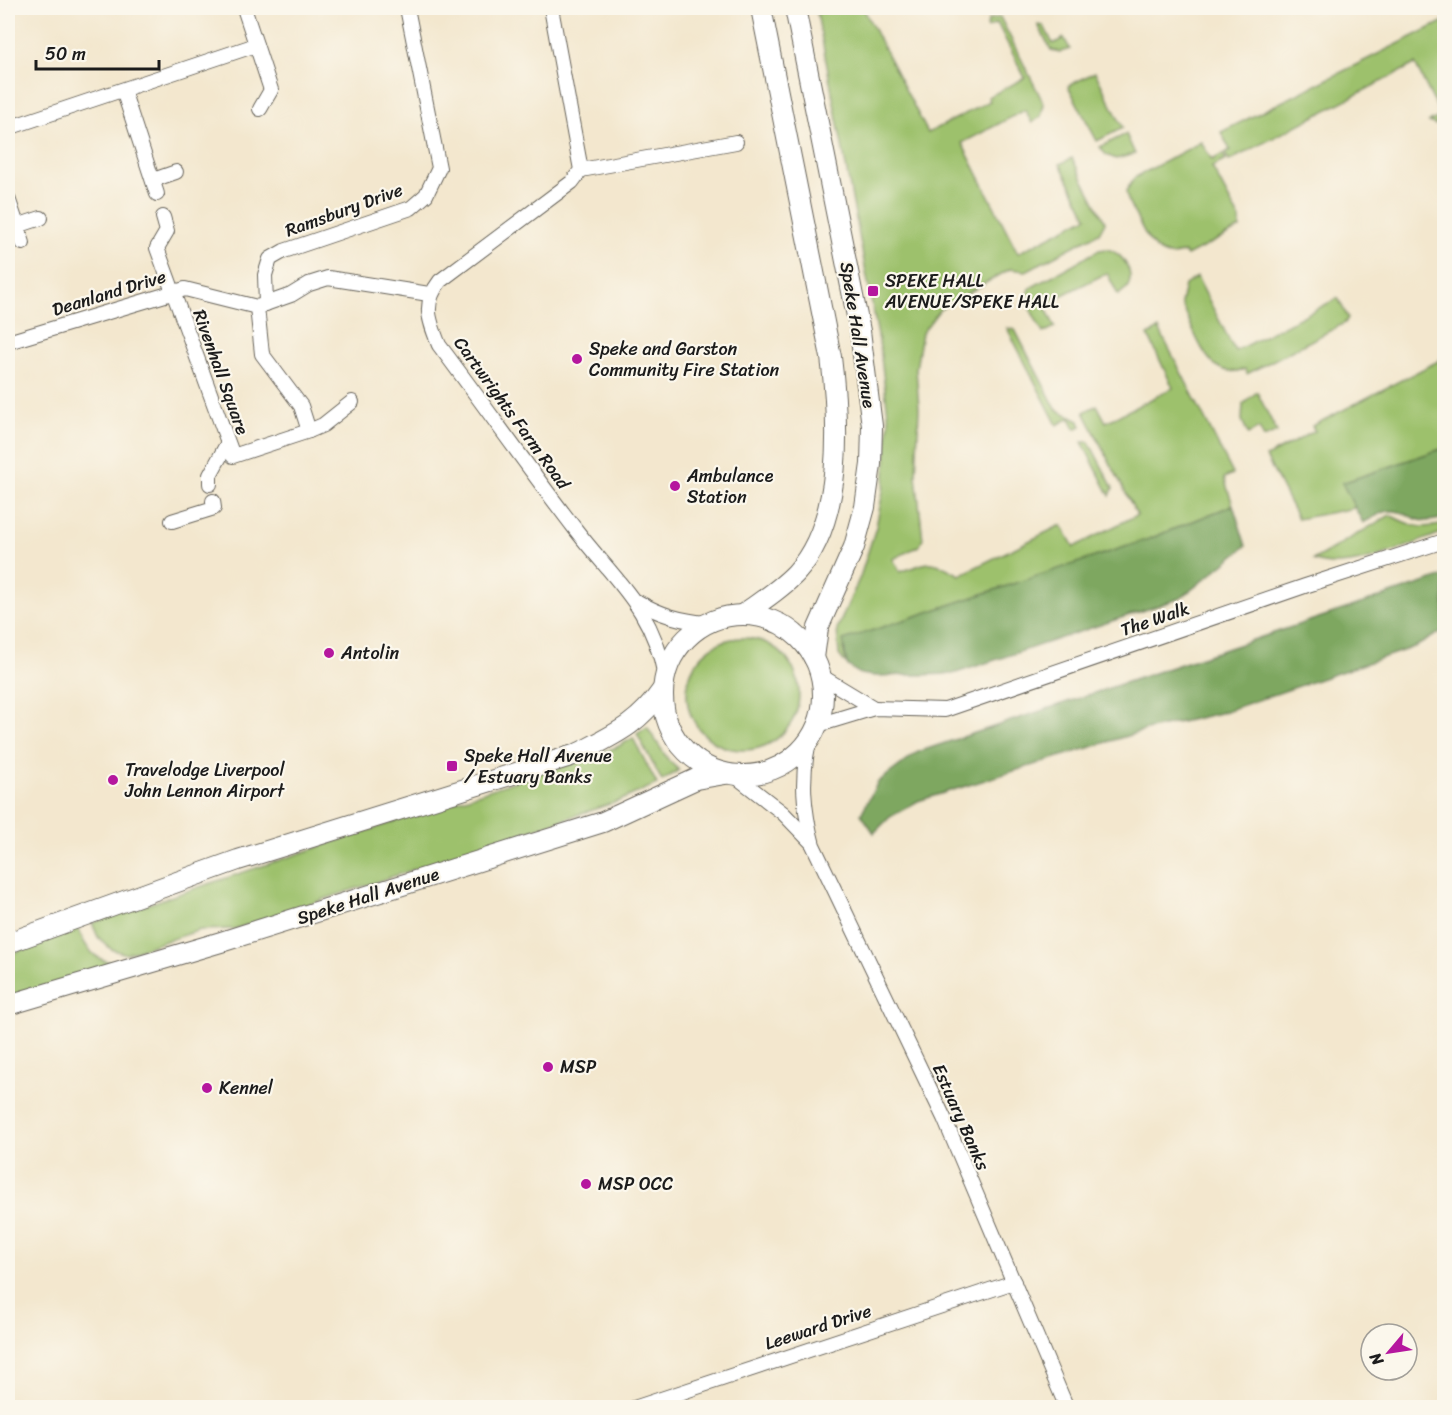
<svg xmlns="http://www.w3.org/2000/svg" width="1452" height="1415" font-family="Sriracha,sans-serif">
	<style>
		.green { fill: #9dc16c; stroke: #5c6e44; stroke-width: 1.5 }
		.forest { fill: #7ea760; stroke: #4d623e; stroke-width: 1.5 }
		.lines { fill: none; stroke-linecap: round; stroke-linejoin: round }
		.street-casing { stroke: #67635a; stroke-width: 16 }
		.secondary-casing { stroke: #67635a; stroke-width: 22 }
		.street { stroke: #fff; stroke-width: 14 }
		.secondary { stroke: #fff; stroke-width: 20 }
		.poi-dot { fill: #b5179e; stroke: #fbf7ec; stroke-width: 2 }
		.labels { text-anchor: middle; stroke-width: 4.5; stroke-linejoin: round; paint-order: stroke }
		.street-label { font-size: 18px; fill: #1c1c1c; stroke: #fbf7ec }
		.poi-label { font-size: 18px; fill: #1c1c1c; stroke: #fbf7ec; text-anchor: start }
	</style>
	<rect width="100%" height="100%" fill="#fbf7ec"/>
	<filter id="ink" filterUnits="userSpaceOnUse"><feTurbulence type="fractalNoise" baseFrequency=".0167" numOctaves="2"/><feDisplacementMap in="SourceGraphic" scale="12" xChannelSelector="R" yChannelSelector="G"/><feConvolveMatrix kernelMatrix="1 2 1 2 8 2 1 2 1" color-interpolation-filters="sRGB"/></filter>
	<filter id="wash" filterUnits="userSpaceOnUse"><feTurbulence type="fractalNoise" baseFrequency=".008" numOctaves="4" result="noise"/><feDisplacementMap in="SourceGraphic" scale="24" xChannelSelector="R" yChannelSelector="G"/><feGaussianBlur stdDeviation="1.35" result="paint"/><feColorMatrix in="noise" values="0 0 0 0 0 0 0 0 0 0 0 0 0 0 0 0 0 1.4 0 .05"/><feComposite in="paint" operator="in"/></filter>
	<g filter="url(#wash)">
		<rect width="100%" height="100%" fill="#f3e7ce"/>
		<g class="green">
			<path d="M 816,8 L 863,8 L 928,133 L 990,101 L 988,97 L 1025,78 L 997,23 L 987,28 L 988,20 L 1000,17 L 1044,104 L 1041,116 L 1032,123 L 1025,110 L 962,143 L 1018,253 L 1087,217 L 1060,164 L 1072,158 L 1105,222 L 1099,233 L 1026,271 L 1010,269 L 940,309 L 922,333 L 916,369 L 919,408 L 916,475 L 923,540 L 919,546 L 893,559 L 900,572 C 932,561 929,558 960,575 L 1059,526 L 1062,526 L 1074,547 L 1137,515 L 1084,412 L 1097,405 L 1106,422 L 1173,388 L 1148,335 L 1159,329 L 1233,474 L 1224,478 L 1233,505 L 1149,539 L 843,649 L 847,665 L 839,655 L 837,629 L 860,577 L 876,527 L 884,486 L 889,422 L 879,341 Z"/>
			<path d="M 1444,21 L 1444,122 L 1435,125 L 1429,122 L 1441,116 L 1415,64 L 1229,161 L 1225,153 L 1230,150 L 1221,132 Z"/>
			<path d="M 1038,25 L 1044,26 L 1053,44 L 1064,38 L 1070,49 L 1060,52 L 1051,50 Z"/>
			<path d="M 1095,72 L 1123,128 L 1097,141 L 1068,86 Z"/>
			<path d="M 1126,134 L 1135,154 L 1116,159 L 1106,155 L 1100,147 Z"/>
			<path d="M 1201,142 L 1212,160 L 1223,154 L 1226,160 L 1212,167 L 1240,220 L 1240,228 L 1187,256 L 1184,252 C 1157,264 1147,238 1137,218 C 1132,210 1127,201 1126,191 L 1134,178 Z"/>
			<path d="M 1107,249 C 1123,253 1136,273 1127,288 L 1118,295 L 1107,273 L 1044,304 L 1055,327 L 1043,333 L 1026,301 L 1030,288 L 1099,250 Z"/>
			<path d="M 1197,277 L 1235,351 L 1338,298 L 1348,318 L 1345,323 L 1247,374 L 1245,369 C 1207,384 1194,329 1181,303 L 1185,285 Z"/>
			<path d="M 1007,328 L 1015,330 L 1056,409 L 1079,421 L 1081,426 L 1075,429 L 1070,418 L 1057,425 Z"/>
			<path d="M 1444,358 L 1444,448 L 1342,483 L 1355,508 L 1298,519 L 1266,457 L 1315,431 L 1312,426 Z"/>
			<path d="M 1257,392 L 1277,432 L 1264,438 L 1259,428 L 1248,434 L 1242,420 L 1243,404 Z"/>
			<path d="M 1082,442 L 1089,442 L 1113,488 L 1110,496 Z"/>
			<path d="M 1390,515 C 1410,526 1422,530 1444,524 L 1444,532 C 1411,544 1347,575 1313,560 Z"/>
			<circle cx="743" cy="694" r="56"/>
			<path d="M 647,727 L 669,761 L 679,770 L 662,781 L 637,734 Z"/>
			<path d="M 633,738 L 657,784 L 619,801 L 235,929 L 200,930 L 126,954 L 111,949 L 98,937 L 92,923 L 617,747 Z"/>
			<path d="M 78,928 C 85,948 95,962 117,963 L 8,1004 L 8,955 Z"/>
		</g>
		<g class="forest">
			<path d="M 1444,448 L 1444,518 C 1411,528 1413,510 1389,511 C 1381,512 1371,519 1363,523 L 1342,483 Z"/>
			<path d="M 1233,505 L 1246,546 L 1181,598 L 953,674 L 874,676 L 860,674 L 847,665 L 843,640 L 1149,539 Z"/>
			<path d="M 1444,576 L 1444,630 L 1417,646 L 1220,713 L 1146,730 L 918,801 L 890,817 L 874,833 L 861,814 L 878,782 L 918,752 Z"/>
		</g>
	</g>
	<g filter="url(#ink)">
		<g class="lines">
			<defs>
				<g id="street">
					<path d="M 244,8 L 271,90 L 260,109"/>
					<path d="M 551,8 L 581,170 L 572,182 L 440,281 C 422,304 429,320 439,345 C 485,406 529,469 576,530 C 616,582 652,607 665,676"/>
					<path d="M 123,90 L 157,194"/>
					<path d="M 8,128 L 256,45"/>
					<path d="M 581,170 L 736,142"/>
					<path d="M 153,180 L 176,172"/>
					<path d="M 8,198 L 23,243"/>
					<path d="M 163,217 L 167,231 L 157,248 L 233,456 L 309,431 L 301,406 L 262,354 L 257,307"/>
					<path d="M 17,226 L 41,218"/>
					<path d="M 266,304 L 265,275 L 270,259 L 284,251 L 411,208 L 426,195 L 439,168 L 407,8"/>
					<path d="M 8,342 L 185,289 L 257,307 L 291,295 L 309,284 L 328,278 L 429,294"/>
					<path d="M 309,431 L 323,425 L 352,402"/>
					<path d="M 210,484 L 210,475 L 227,444"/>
					<path d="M 172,521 L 214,508 L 213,501"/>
					<path d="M 638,602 C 661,615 681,621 708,623"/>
					<path d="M 821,676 L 874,708"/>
					<path d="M 818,725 L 874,708 L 945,710 L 1305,586 L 1444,541"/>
					<path d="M 809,741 C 801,778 803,808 813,845 L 944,1118 L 1067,1408"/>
					<path d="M 734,775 L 783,813 L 812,843"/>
					<path d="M 634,1408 L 1014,1282"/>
				</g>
				<g id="secondary">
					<path d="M 795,8 L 860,331 L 872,426 L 871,464 L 865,507 L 854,547 L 818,628 L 814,658"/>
					<path d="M 742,615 C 760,602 780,590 796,573 C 844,520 839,423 831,357 L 761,8"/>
					<circle cx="743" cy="695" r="80"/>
					<path d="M 8,943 L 238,860 L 577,754 C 615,734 638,725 663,689"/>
					<path d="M 8,1005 L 221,942 L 603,822 L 696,779 L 725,774"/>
				</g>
			</defs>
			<use href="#street" class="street-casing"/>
			<use href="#secondary" class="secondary-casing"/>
			<use href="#street" class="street"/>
			<use href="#secondary" class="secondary"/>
		</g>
	</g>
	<g class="poi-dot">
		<rect x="867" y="285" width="12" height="12" rx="3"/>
		<circle cx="577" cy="359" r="6"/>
		<circle cx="675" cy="486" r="6"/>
		<circle cx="329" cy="653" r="6"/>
		<rect x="446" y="760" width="12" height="12" rx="3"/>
		<circle cx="113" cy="780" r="6"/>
		<circle cx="548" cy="1067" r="6"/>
		<circle cx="207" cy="1088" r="6"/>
		<circle cx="586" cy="1184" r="6"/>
	</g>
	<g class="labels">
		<g class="street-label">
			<text transform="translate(344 210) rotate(-20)" y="6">Ramsbury Drive</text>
			<text transform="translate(109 293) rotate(-17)" y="6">Deanland Drive</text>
			<text transform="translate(858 335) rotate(81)" y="6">Speke Hall Avenue</text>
			<text transform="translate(221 372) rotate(70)" y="6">Rivenhall Square</text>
			<text transform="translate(512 413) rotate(54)" y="6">Cartwrights Farm Road</text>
			<text transform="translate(1155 619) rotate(-19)" y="6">The Walk</text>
			<text transform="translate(368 896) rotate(-18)" y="6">Speke Hall Avenue</text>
			<text transform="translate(961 1117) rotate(66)" y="6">Estuary Banks</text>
			<text transform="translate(818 1327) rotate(-18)" y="6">Leeward Drive</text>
		</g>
		<g class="poi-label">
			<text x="885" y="287">SPEKE HALL<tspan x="885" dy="21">AVENUE/SPEKE HALL</tspan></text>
			<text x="589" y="355">Speke and Garston<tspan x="589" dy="21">Community Fire Station</tspan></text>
			<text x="687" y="482">Ambulance<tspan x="687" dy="21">Station</tspan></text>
			<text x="341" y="659">Antolin</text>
			<text x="464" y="762">Speke Hall Avenue<tspan x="464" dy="21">/ Estuary Banks</tspan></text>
			<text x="125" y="776">Travelodge Liverpool<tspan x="125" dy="21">John Lennon Airport</tspan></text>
			<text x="560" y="1073">MSP</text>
			<text x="219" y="1094">Kennel</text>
			<text x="598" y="1190">MSP OCC</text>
		</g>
	</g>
	<rect width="1452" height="1415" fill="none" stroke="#fbf7ec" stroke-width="30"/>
	<g transform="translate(1389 1352) rotate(241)"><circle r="28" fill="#fbf7ec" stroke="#a29f99" stroke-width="1.5"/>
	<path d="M0-4.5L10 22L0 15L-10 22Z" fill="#b5179e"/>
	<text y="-9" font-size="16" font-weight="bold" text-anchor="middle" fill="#1c1c1c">N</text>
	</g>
	<path d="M36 60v9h123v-9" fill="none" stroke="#1c1c1c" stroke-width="3"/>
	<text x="45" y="60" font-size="18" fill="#1c1c1c" stroke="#fbf7ec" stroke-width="4.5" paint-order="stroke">50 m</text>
</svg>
